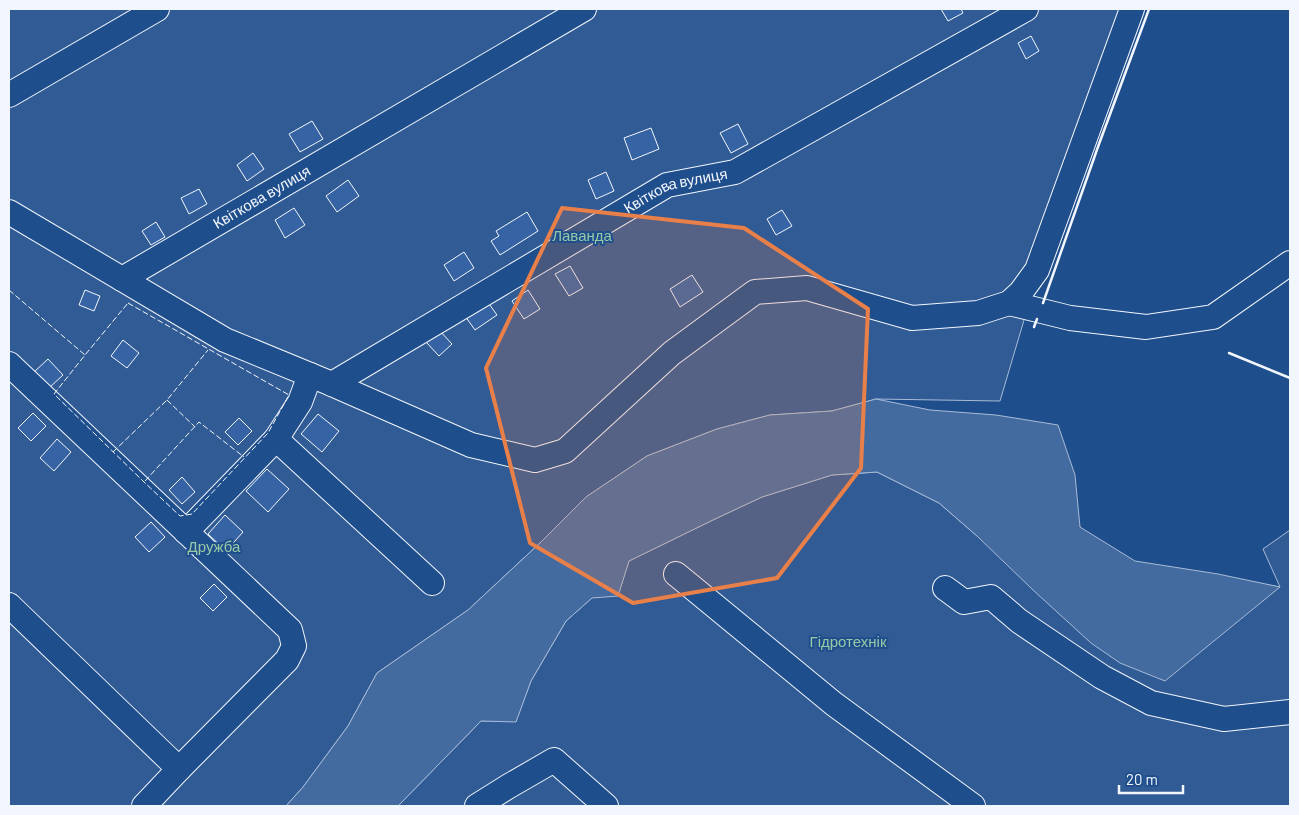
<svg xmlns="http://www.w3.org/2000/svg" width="1299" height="815" font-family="Barlow,sans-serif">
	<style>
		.built { fill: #305b95; stroke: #a8bbd7 }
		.water { fill: #446ba0; stroke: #a8bbd7 }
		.building { fill: #3563a3; stroke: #f2f6ff }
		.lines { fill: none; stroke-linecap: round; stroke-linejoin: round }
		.minor-casing { stroke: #f2f6ff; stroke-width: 26 }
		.minor { stroke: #1f4e8c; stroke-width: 24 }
		.fence { stroke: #f2f6ff; stroke-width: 1; stroke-dasharray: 6 2.5; stroke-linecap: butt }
		.wall { stroke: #f2f6ff; stroke-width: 2.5 }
		.marked { fill: #ea8049; fill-opacity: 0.2; stroke: #ea8049; stroke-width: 4; stroke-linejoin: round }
		.labels { text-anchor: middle; stroke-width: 4; stroke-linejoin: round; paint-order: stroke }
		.street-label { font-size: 15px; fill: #f2f6ff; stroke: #1f4e8c }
		.park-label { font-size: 15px; fill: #97c8a6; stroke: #1f4e8c }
	</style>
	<rect width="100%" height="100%" fill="#1f4e8c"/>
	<g class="built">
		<path d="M 9,9 L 1124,9 L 1078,138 L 1000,401 L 876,399 L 832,411 L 770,415 L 717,429 L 647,456 L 586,497 L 541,542 L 468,610 L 377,673 L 348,726 L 303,787 L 286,806 L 9,806 Z"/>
		<path d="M 877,472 L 939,503 L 977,536 L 1280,587 L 1263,549 L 1290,530 L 1290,806 L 398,806 L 481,721 L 516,721 L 531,681 L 566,621 L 593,597 L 618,595 L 629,561 L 715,519 L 762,497 L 832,475 Z"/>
	</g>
	<path class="water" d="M 876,399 L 930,410 L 996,415 L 1058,425 L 1075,475 L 1080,527 L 1135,561 L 1218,574 L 1280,587 L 1165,681 L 1120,663 L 1091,643 L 1033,590 L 977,536 L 939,503 L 877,472 L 832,475 L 762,497 L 715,519 L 629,561 L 618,596 L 592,598 L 566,621 L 531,681 L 516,722 L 481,721 L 398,806 L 286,806 L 303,787 L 348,726 L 377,673 L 468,610 L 541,542 L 586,497 L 647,456 L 717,429 L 770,415 L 832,411 Z"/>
	<g class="building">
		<path d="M 941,9 L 961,9 L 963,13 L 948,21 Z"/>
		<path d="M 1031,36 L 1039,51 L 1026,59 L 1018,43 Z"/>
		<path d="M 312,121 L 323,139 L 300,152 L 289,134 Z"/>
		<path d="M 738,124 L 748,144 L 731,153 L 720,133 Z"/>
		<path d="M 651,128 L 659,149 L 632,160 L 624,138 Z"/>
		<path d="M 253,153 L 264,169 L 247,181 L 237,165 Z"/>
		<path d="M 606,172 L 614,191 L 596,199 L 588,180 Z"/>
		<path d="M 348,180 L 359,196 L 337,212 L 326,196 Z"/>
		<path d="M 199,189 L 207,204 L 189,214 L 181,198 Z"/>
		<path d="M 294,208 L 305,225 L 285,238 L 275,220 Z"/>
		<path d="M 782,210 L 792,226 L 776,235 L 767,219 Z"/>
		<path d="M 527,212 L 538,231 L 500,255 L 491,241 L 499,236 L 496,231 Z"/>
		<path d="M 156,222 L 165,237 L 151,245 L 142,231 Z"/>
		<path d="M 464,252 L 474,268 L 454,281 L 444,265 Z"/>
		<path d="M 570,266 L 583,288 L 569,296 L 555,274 Z"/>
		<path d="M 692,275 L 703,292 L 680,307 L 670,289 Z"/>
		<path d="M 85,290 L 100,296 L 94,311 L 79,305 Z"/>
		<path d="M 528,290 L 540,309 L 524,319 L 512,301 Z"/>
		<path d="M 487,301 L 497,315 L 475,330 L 465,316 Z"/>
		<path d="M 439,330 L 452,344 L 439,356 L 426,342 Z"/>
		<path d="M 123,340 L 139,353 L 127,368 L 111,356 Z"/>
		<path d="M 48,359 L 63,375 L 49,388 L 34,372 Z"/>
		<path d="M 33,413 L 46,426 L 31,441 L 18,428 Z"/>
		<path d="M 318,414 L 339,431 L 322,452 L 301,434 Z"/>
		<path d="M 239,418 L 252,431 L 238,445 L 225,432 Z"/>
		<path d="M 57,439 L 71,452 L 54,471 L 40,458 Z"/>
		<path d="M 267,469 L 289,489 L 268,512 L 246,491 Z"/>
		<path d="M 182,477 L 195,492 L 182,504 L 169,490 Z"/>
		<path d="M 225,515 L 243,532 L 226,551 L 208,534 Z"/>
		<path d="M 151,522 L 165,537 L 149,552 L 135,537 Z"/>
		<path d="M 214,584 L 227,597 L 213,611 L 200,598 Z"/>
	</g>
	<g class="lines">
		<defs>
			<g id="minor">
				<path d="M 9,95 L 157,9"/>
				<path d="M 9,212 L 225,340 L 332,384 L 471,445 L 535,460 L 565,451 L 672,353 L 755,292 L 807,288 L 912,318 L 978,313 L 1009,303 L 1021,292 L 1037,270 L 1132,9"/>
				<path id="s1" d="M 122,279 L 584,9"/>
				<path d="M 1009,303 L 1070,318 L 1146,327 L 1213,317 L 1290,263"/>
				<path d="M 9,364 L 290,630 L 294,646 L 287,660 L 179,769 L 144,806"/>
				<path id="s2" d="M 332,384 L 667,185 L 735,172 L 1026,9"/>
				<path d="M 276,439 L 432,583"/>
				<path d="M 186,532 L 276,439 L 300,402 L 310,375"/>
				<path d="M 676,574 L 834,704 L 973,806"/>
				<path d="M 945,588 L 964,602 L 991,597 L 1019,621 L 1102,677 L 1151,703 L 1224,719 L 1290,712"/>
				<path d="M 9,605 L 179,769"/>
				<path d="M 477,806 L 509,786 L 554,760 L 606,806"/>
			</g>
		</defs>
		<use href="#minor" class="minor-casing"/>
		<use href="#minor" class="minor"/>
		<g class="fence">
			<path d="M 9,290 L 85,355"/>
			<path d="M 128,303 L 289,395 L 268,433 L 192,514 L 180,516 L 144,482 L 54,394 L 85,355 Z"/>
			<path d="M 167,400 L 195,427"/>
			<path d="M 113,452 L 167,400 L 208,350"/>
			<path d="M 145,481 L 199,422 L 244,457"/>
		</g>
		<g class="wall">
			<path d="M 1043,303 L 1099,144 L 1149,9"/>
			<path d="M 1034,327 L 1037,319"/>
			<path d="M 1229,353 L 1290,378"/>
		</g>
	</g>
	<path class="marked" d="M 562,208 L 744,228 L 868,309 L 861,468 L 777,578 L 633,603 L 530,543 L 486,368 Z"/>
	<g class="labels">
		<g class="street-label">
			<text dy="5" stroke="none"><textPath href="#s2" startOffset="396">Квіткова вулиця</textPath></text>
			<text dy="5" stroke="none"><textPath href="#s1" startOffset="162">Квіткова вулиця</textPath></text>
		</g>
		<g class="park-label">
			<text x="582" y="241">Лаванда</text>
			<text x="214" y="552">Дружба</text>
			<text x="848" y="647">Гідротехнік</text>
		</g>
	</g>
	<rect width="1299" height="815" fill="none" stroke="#f2f6ff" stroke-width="20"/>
	<path d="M1119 785v8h64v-8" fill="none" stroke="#f2f6ff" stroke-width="2.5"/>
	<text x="1126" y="785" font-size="15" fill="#f2f6ff" stroke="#1f4e8c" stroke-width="4" paint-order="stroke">20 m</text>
</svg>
